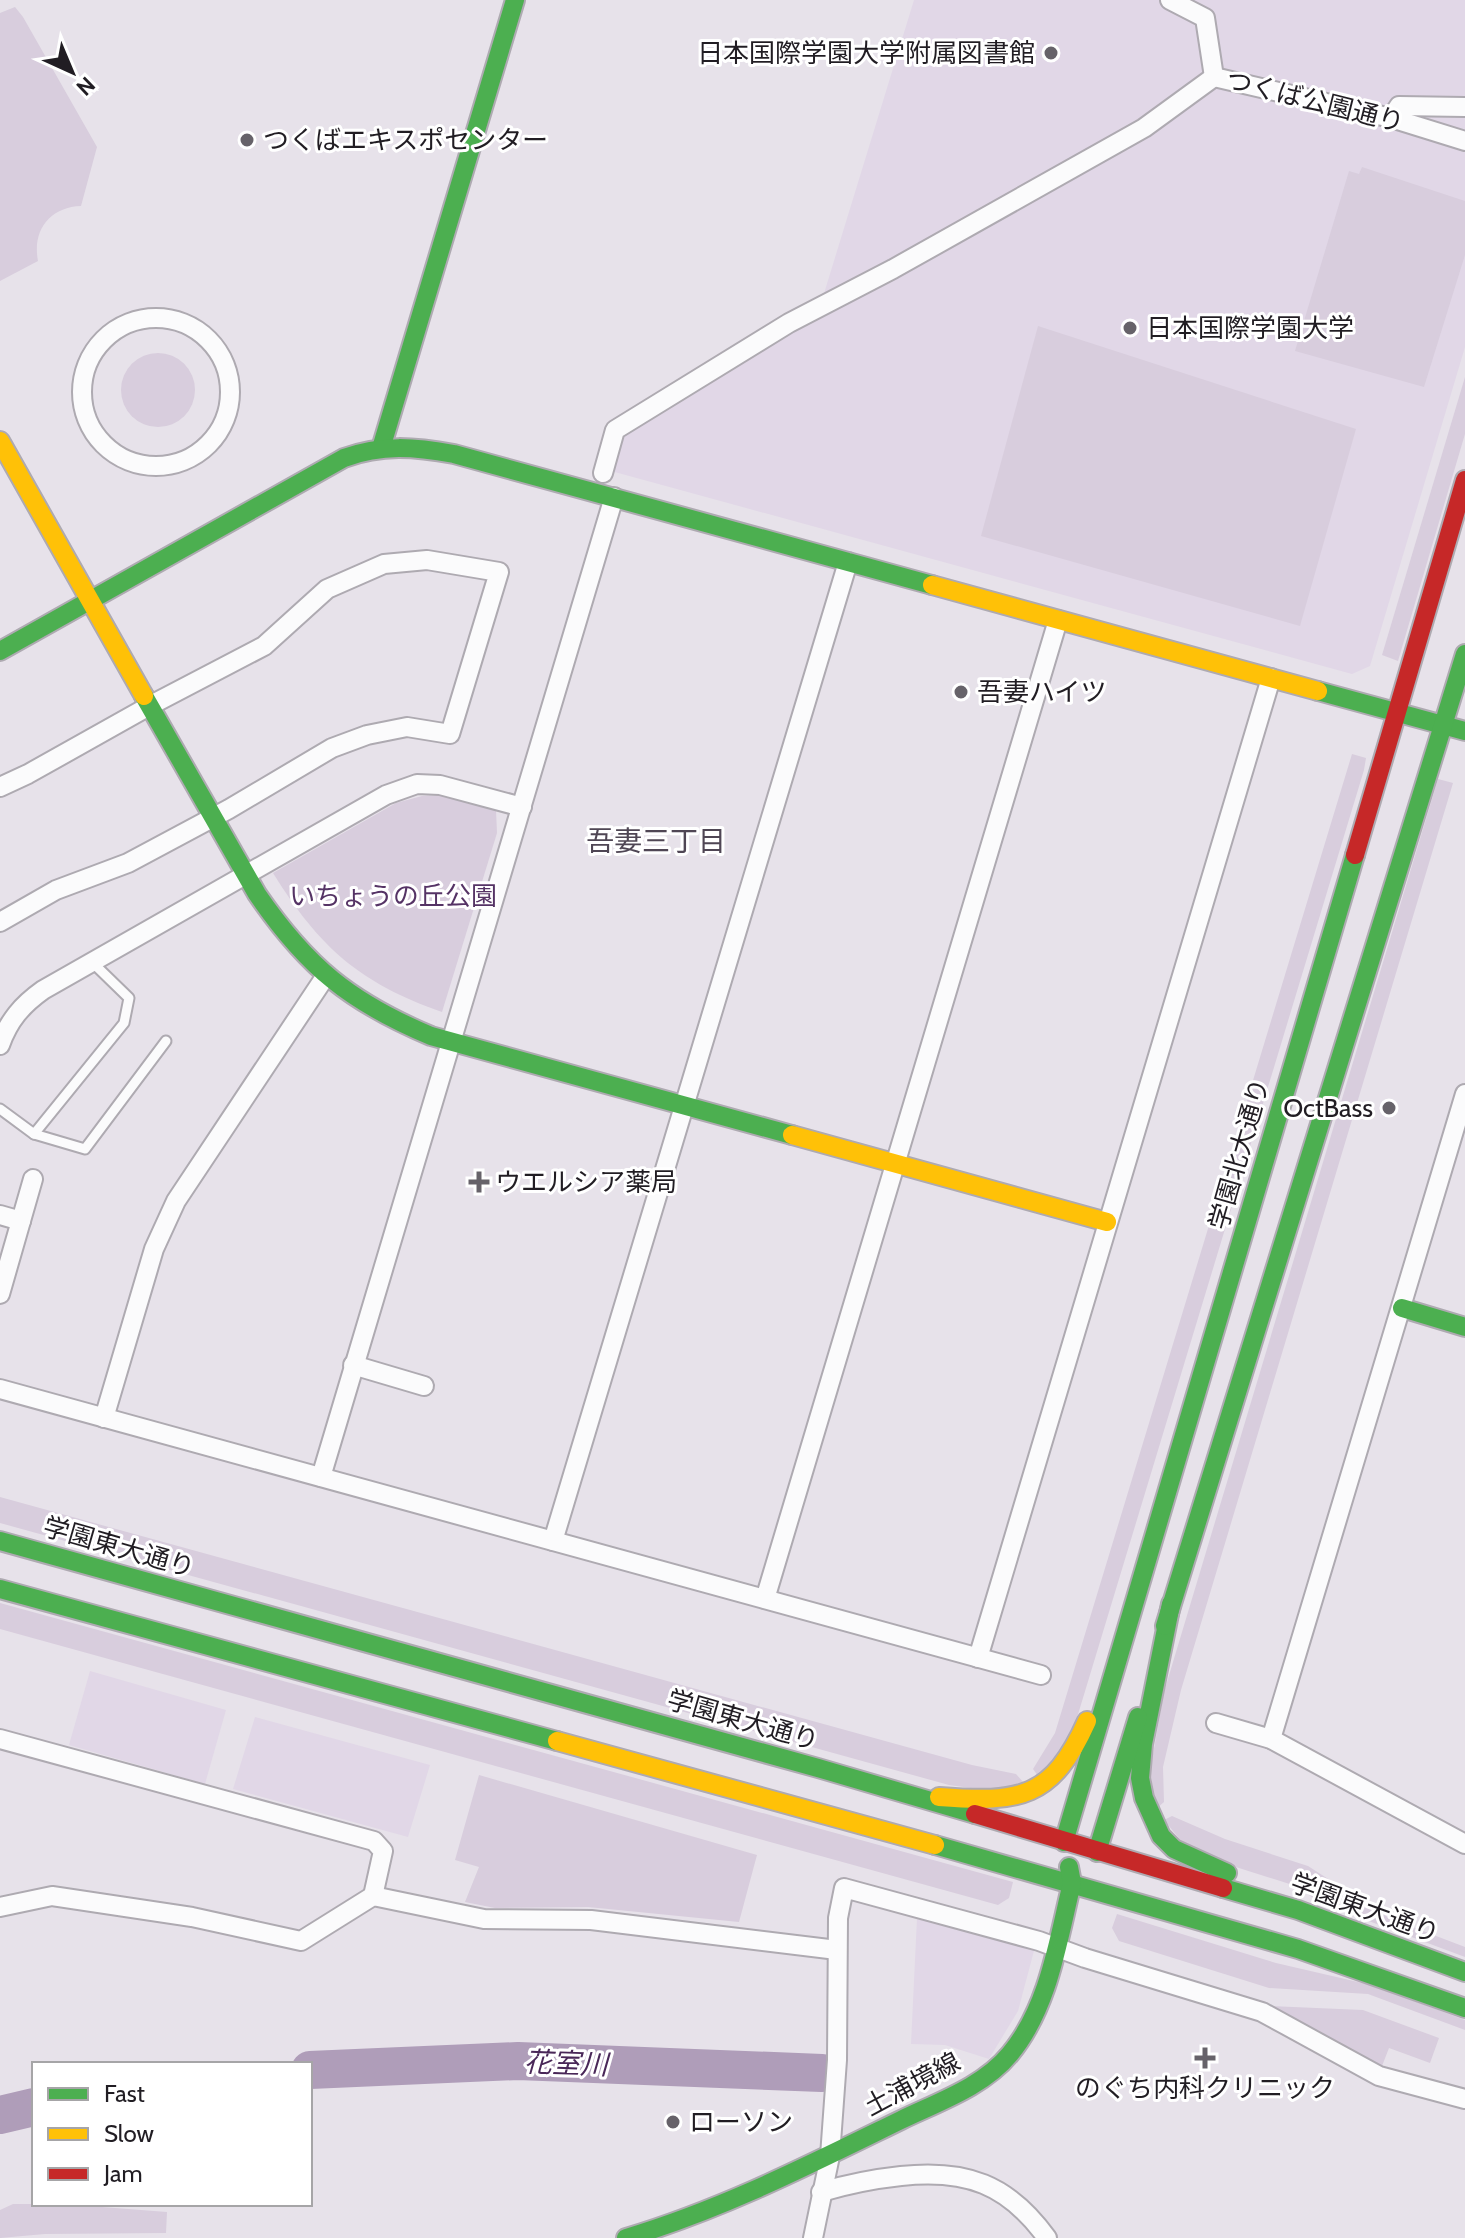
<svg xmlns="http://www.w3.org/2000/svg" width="1465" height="2238" font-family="Cabin,'Noto Sans JP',sans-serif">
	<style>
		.built { fill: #e1d7e7 }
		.green { fill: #d8cddd }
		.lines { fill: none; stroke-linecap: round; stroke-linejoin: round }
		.river { stroke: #af9db9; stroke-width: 38 }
		.lane-casing { stroke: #aeaab1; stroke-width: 13 }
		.street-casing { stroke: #aeaab1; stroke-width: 22 }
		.fast-casing { stroke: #aeaab1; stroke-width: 22 }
		.slow-casing { stroke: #aeaab1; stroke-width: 22 }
		.jam-casing { stroke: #aeaab1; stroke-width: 22 }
		.lane { stroke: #fbfbfc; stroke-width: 9 }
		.street { stroke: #fbfbfc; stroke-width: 18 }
		.fast { stroke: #4caf50; stroke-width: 18 }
		.slow { stroke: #ffc107; stroke-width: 18 }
		.jam { stroke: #c62828; stroke-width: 18 }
		.poi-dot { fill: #666269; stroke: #fff; stroke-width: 3 }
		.labels { text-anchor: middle; stroke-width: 6; stroke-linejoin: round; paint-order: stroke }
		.poi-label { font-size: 26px; fill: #211d23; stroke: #fff; text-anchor: start }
		.street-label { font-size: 26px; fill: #211d23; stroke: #fff }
		.park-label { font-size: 26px; fill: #553365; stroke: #fff }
		.neighbourhood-label { font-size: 28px; fill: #4f4654; stroke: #fff }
		.water-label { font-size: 28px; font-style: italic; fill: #492758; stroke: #fff }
	</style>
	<rect width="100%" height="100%" fill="#e7e2ea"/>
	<g class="built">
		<path d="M 914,0 L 1465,0 L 1465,347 L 1370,666 L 1352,674 L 611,471 L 626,428 L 822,300 Z"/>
		<path d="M 90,1671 L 226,1710 L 205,1784 L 69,1745 Z"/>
		<path d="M 255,1717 L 430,1765 L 408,1837 L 233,1789 Z"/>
		<path d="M 917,1918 L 1035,1947 L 1018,2011 L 989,2059 L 945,2045 L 911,2044 Z"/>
	</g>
	<g class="green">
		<path d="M 15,7 L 23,17 L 97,147 L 81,206 C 50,207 32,230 38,261 L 0,281 L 0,13 Z"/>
		<path d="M 1362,167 L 1465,201 L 1465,255 L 1424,387 L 1295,351 L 1349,171 L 1359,174 Z"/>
		<path d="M 1038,326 L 1356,429 L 1300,626 L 981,536 Z"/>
		<circle cx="158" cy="390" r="37"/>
		<path d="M 1465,377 L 1465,434 L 1398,661 L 1382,655 Z"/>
		<path d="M 1352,754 L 1366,758 L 1364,770 L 1076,1721 L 1061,1751 L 1038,1776 L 1033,1769 L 1055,1733 Z"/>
		<path d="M 1438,779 L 1453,783 L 1181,1690 L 1163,1767 L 1164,1802 L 1156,1809 L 1150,1771 L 1164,1692 Z"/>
		<path d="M 446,795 L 496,810 L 497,833 L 442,1012 C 359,983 319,947 273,873 L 396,803 L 422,796 Z"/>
		<path d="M 0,1497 L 972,1765 L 1016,1774 L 1024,1783 L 999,1792 L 949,1785 L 0,1523 Z"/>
		<path d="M 0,1603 L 1013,1882 L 1009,1898 L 998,1905 L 0,1629 Z"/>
		<path d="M 479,1775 L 757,1855 L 739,1922 L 588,1907 L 495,1908 L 465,1902 L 479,1867 L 455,1860 Z"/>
		<path d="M 1172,1816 L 1225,1839 L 1308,1866 L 1389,1918 L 1465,1947 L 1465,1957 L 1318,1902 L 1299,1887 L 1220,1862 L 1182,1842 L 1164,1820 Z"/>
		<path d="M 1117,1914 L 1276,1963 L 1371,1985 L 1465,2020 L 1465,2030 L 1368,1994 L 1269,1988 L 1119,1941 L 1112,1928 Z"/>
		<path d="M 1270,2006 L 1363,2010 L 1439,2038 L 1430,2063 L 1389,2048 L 1382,2066 Z"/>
		<path d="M 13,2204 L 63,2204 L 167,2212 L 166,2233 L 45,2234 L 0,2238 L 0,2210 Z"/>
	</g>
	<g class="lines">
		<g class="river">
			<path d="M 310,2070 L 518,2061 L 822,2073"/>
			<path d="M 0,2115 L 34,2107"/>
		</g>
		<defs>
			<g id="lane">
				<path d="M 0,1109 L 34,1134 L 124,1023 L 129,998 L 93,963"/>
				<path d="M 34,1134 L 85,1149 L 166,1041"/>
			</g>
			<g id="street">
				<path d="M 1170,0 L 1205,18 L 1214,77 L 1391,118 L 1465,141"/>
				<path d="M 1391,118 L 1399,106 L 1465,107"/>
				<circle cx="156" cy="392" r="74"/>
				<path d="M 603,473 L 615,430 L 789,323 L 893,269 L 1144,128 L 1214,77"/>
				<path d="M 0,787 L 28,774 L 151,705 L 264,646 L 327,589 L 384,564 L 427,560 L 499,572 L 450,734 L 407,727 L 367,735 L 332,748 L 229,809 L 128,863 L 56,890 L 0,922"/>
				<path d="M 0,1045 C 9,1020 22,1005 43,990 L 386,795 L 417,784 L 440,785 L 522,807"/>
				<path d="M 0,1215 L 21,1221"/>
				<path d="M 0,1294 L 33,1179"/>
				<path d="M 353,1365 L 424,1386"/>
				<path d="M 0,1389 L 1041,1675"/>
				<path d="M 104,1418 L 154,1249 L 176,1201 L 325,977"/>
				<path d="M 321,1477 L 614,497"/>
				<path d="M 553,1541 L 848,562"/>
				<path d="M 765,1599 L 1058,620"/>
				<path d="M 978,1658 L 1271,678"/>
				<path d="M 1216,1723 L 1271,1739 L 1465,1844"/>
				<path d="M 0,1739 L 374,1841 L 383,1851 L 373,1896"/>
				<path d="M 1271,1739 L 1465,1094"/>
				<path d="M 0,1907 L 52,1896 L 192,1917 L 301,1941 L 373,1896 L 484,1919 L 591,1920 L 837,1950"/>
				<path d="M 821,2192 C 848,2184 873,2179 901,2176 C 966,2169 1008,2184 1047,2238"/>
				<path d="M 813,2238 L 830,2156 L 837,2060 L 838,1918 L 844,1888 L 1039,1941 L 1085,1958 L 1262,2012 L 1379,2076 L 1465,2099"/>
			</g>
			<g id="fast">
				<path d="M 382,445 L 515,0"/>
				<path d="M 0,651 L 344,458 C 382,444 415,447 454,454 L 932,585"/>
				<path d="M 1318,691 L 1465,731"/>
				<path d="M 144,696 L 257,894 C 307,967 350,1002 431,1036 L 792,1135"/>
				<path d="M 1402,1308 L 1465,1327"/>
				<path d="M 0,1541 L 818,1768 L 975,1814"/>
				<path d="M 0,1589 L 557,1741"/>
				<path d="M 1171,1604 L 1143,1744 L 1140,1778 L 1144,1798 L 1161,1836 L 1174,1849 L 1227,1873"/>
				<path d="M 1165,1626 L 1465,654"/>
				<path d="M 1064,1842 L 1355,855"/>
				<path d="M 935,1845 L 1298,1949 L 1465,2008"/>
				<path d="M 1097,1852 L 1138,1717"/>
				<path d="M 1223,1888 L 1298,1910 L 1465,1972"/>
				<path d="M 626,2238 C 723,2209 811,2164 901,2120 C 938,2102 983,2087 1010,2054 C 1049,2007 1058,1940 1072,1883 L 1069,1867"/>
			</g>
			<g id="slow">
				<path d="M 0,441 L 144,696"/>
				<path d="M 932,585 L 1318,691"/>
				<path d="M 792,1135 L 1107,1222"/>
				<path d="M 557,1741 L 935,1845"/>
				<path d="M 939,1797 C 1020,1803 1052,1799 1087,1721"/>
			</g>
			<g id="jam">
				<path d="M 1355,855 L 1465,480"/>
				<path d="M 975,1814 L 1223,1888"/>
			</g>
		</defs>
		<use href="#lane" class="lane-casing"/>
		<use href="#street" class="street-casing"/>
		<use href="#fast" class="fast-casing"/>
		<use href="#slow" class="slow-casing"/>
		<use href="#jam" class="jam-casing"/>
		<use href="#lane" class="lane"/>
		<use href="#street" class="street"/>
		<use href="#fast" class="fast"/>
		<use href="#slow" class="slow"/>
		<use href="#jam" class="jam"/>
	</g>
	<g class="poi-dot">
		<circle cx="1051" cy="53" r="8"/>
		<circle cx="247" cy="140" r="8"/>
		<circle cx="1130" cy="328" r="8"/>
		<circle cx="961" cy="692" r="8"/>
		<circle cx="1389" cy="1108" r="8"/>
		<path d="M475 1170h8v8h8v8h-8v8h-8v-8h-8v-8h8z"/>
		<path d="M1201 2046h8v8h8v8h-8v8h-8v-8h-8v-8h8z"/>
		<circle cx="673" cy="2122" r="8"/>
	</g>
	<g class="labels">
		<g class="poi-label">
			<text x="1035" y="62" text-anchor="end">日本国際学園大学附属図書館</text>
			<text x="263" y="149">つくばエキスポセンター</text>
			<text x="1146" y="337">日本国際学園大学</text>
			<text x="977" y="701">吾妻ハイツ</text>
			<text x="1373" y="1117" text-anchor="end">OctBass</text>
			<text x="495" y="1191">ウエルシア薬局</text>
			<text x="1205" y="2097" text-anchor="middle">のぐち内科クリニック</text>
			<text x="689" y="2131">ローソン</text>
		</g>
		<g class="street-label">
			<text transform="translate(1315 101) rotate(14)" y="9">つくば公園通り</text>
			<text transform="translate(1239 1154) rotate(-74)" y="9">学園北大通り</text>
			<text transform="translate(119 1547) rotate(16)" y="9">学園東大通り</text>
			<text transform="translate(743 1720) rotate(16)" y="9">学園東大通り</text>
			<text transform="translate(1365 1908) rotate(20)" y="9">学園東大通り</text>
			<text transform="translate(912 2084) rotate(-28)" y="9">土浦境線</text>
		</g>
		<g class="park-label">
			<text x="393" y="905">いちょうの丘公園</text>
		</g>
		<g class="neighbourhood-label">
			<text x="656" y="851">吾妻三丁目</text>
		</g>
		<g class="water-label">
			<text transform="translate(566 2063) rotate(2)" y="10">花室川</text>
		</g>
	</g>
	<rect x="32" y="2062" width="280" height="144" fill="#ffffff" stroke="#a6a5a7" stroke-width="2"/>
	<rect x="48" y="2088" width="40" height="12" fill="#4caf50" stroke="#a6a5a7" stroke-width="2"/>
	<text x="104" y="2102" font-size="24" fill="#211d23">Fast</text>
	<rect x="48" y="2128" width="40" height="12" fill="#ffc107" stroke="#a6a5a7" stroke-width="2"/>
	<text x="104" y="2142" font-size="24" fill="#211d23">Slow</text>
	<rect x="48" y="2168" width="40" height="12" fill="#c62828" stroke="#a6a5a7" stroke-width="2"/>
	<text x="104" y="2182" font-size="24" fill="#211d23">Jam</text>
	<g transform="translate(72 72) rotate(136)" stroke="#ffffff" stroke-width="6" paint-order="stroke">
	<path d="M0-6L14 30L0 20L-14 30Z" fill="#211d23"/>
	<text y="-12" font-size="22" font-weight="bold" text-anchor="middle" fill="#211d23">N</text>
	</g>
</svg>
